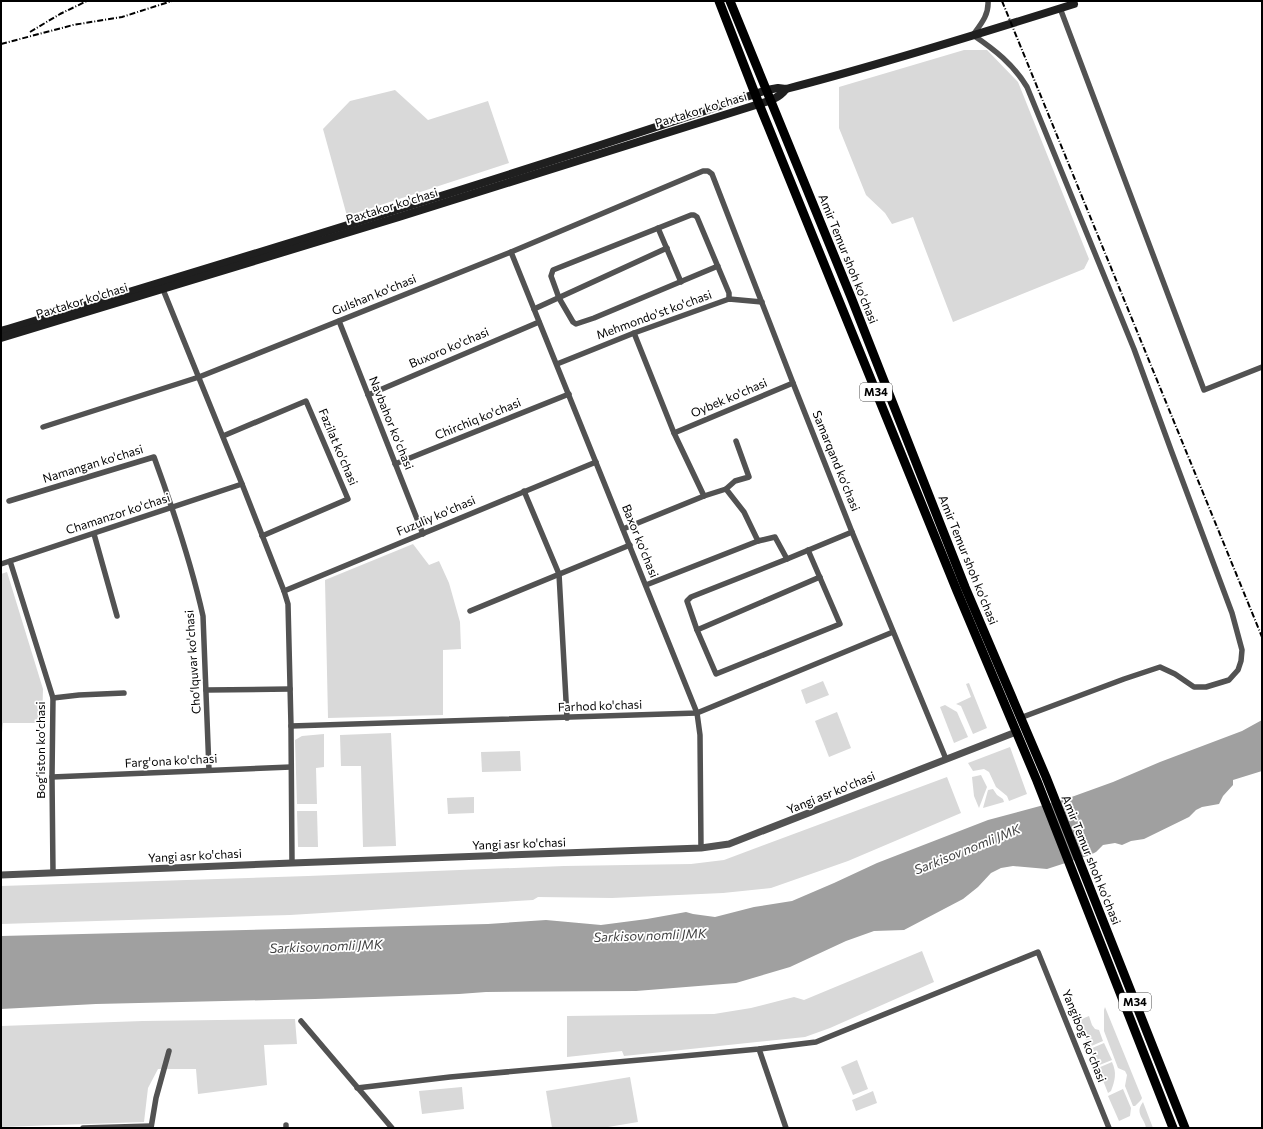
<svg xmlns="http://www.w3.org/2000/svg" width="1263" height="1129" font-family="Commissioner,sans-serif">
	<style>
		.green { fill: #d9d9d9 }
		.water { fill: #a0a0a0 }
		.lines { fill: none; stroke-linecap: round; stroke-linejoin: round }
		.minor { stroke: #525252; stroke-width: 5.5 }
		.tertiary { stroke: #525252; stroke-width: 7 }
		.secondary { stroke: #1f1f1f; stroke-width: 8 }
		.trunk { stroke: #000; stroke-width: 9 }
		.rail { stroke: #000; stroke-width: 2; stroke-dasharray: 6 2 1 2; stroke-linecap: butt }
		.labels { text-anchor: middle; stroke-width: 3.5; stroke-linejoin: round; paint-order: stroke }
		.shield { fill: #fff; stroke: #4c4c4c; stroke-width: 1 }
		.shield-label { font-size: 11px; font-weight: bold; fill: #000 }
		.street-label { font-size: 12px; fill: #000; stroke: #fff }
		.water-label { font-size: 13px; font-style: italic; fill: #414141; stroke: #fff }
	</style>
	<rect width="100%" height="100%" fill="#fff"/>
	<g class="green">
		<path d="M 964,50 L 987,50 L 1018,82 L 1089,259 L 1084,269 L 953,322 L 913,217 L 892,224 L 885,213 L 866,195 L 839,128 L 839,87 Z"/>
		<path d="M 395,90 L 428,120 L 488,101 L 509,163 L 347,216 L 323,129 L 350,101 Z"/>
		<path d="M 413,544 L 429,565 L 439,561 L 449,583 L 460,622 L 461,649 L 443,650 L 443,715 L 328,718 L 325,580 Z"/>
		<path d="M 7,572 L 43,689 L 42,723 L 3,723 L 1,742 L 1,574 Z"/>
		<path d="M 823,681 L 829,695 L 806,704 L 801,690 Z"/>
		<path d="M 969,683 L 987,728 L 973,734 L 961,706 L 956,704 L 971,697 L 966,684 Z"/>
		<path d="M 945,705 L 957,712 L 968,737 L 954,743 L 940,707 Z"/>
		<path d="M 837,712 L 851,748 L 829,757 L 815,721 Z"/>
		<path d="M 391,733 L 396,846 L 363,847 L 361,766 L 341,766 L 340,735 Z"/>
		<path d="M 324,734 L 324,767 L 316,768 L 317,804 L 297,804 L 295,740 L 302,736 Z"/>
		<path d="M 1010,747 L 1027,794 L 1009,801 L 1007,796 L 996,787 L 989,772 L 984,769 L 973,771 L 968,763 Z"/>
		<path d="M 520,751 L 521,771 L 482,772 L 481,752 Z"/>
		<path d="M 981,775 L 987,787 L 979,808 L 974,796 L 972,777 Z"/>
		<path d="M 947,777 L 961,813 L 848,861 L 771,888 L 723,893 L 612,898 L 538,897 L 533,900 L 290,915 L 1,924 L 1,886 L 308,876 L 564,866 L 691,864 L 724,860 Z"/>
		<path d="M 993,789 L 997,795 L 1003,799 L 1004,802 L 983,808 L 988,790 Z"/>
		<path d="M 474,797 L 474,813 L 448,814 L 447,798 Z"/>
		<path d="M 297,811 L 317,811 L 318,847 L 298,847 Z"/>
		<path d="M 922,951 L 934,982 L 830,1028 L 805,1037 L 624,1056 L 622,1051 L 567,1057 L 567,1016 L 714,1014 L 751,1008 L 794,997 L 804,1000 Z"/>
		<path d="M 1105,1007 L 1142,1098 L 1141,1100 L 1135,1106 L 1133,1106 L 1125,1086 L 1127,1075 L 1125,1071 L 1118,1068 L 1104,1031 L 1104,1010 Z"/>
		<path d="M 1089,1016 L 1092,1025 L 1095,1029 L 1099,1030 L 1103,1041 L 1089,1047 L 1077,1021 Z"/>
		<path d="M 295,1019 L 297,1044 L 264,1045 L 267,1085 L 198,1094 L 196,1069 L 158,1069 L 148,1088 L 144,1122 L 1,1127 L 1,1026 L 143,1021 Z"/>
		<path d="M 1104,1043 L 1112,1060 L 1097,1066 L 1090,1049 Z"/>
		<path d="M 857,1060 L 868,1089 L 853,1095 L 841,1067 Z"/>
		<path d="M 1112,1062 C 1117,1073 1115,1080 1111,1091 L 1108,1093 L 1098,1068 Z"/>
		<path d="M 630,1077 L 638,1122 L 602,1128 L 552,1128 L 546,1091 Z"/>
		<path d="M 462,1087 L 464,1109 L 422,1114 L 419,1091 Z"/>
		<path d="M 1123,1089 L 1131,1108 L 1130,1116 L 1119,1121 L 1108,1096 Z"/>
		<path d="M 873,1091 L 877,1103 L 856,1111 L 852,1100 Z"/>
		<path d="M 1143,1102 L 1153,1128 L 1146,1128 C 1145,1118 1134,1114 1143,1102 Z"/>
	</g>
	<path class="water" d="M 1262,720 L 1262,771 L 1233,780 L 1233,785 L 1223,796 L 1219,804 L 1202,807 L 1196,810 L 1189,817 L 1144,839 L 1131,841 L 1122,845 L 1115,843 L 1103,845 L 1096,852 L 1090,855 L 1047,869 L 1013,866 L 1001,868 L 991,873 L 978,887 L 963,899 L 904,930 L 874,931 L 846,941 L 790,967 L 736,983 L 636,991 L 486,992 L 459,994 L 315,999 L 96,1004 L 1,1009 L 1,936 L 488,924 L 546,920 L 601,925 L 647,919 L 686,912 L 693,914 L 715,917 L 754,907 L 792,901 L 834,883 L 877,863 L 988,820 L 1066,799 L 1113,782 L 1160,762 L 1242,731 Z"/>
	<g class="lines">
		<g class="minor">
			<path d="M 988,1 C 989,15 981,24 973,35 C 995,50 1013,64 1027,87 L 1134,349 L 1171,450 L 1232,613 L 1242,650 L 1241,661 L 1238,670 L 1229,680 L 1206,687 L 1194,687 L 1175,674 L 1160,667 L 1124,679 L 1020,718"/>
			<path d="M 1060,8 L 1204,390 L 1262,367"/>
			<path d="M 658,228 L 681,282"/>
			<path d="M 511,252 L 697,713 L 700,735 L 701,848"/>
			<path d="M 718,266 L 594,318 L 576,324 L 573,322 L 559,298 L 551,276 L 553,270 L 691,215 L 694,215 L 697,217 L 729,293 L 729,299"/>
			<path d="M 162,287 L 242,484 L 284,591 L 288,604 L 291,726 L 292,863"/>
			<path d="M 534,309 L 667,248"/>
			<path d="M 339,321 L 423,534"/>
			<path d="M 634,333 L 674,433 L 704,496"/>
			<path d="M 557,364 L 634,333 L 729,299 L 762,302"/>
			<path d="M 368,395 L 539,322"/>
			<path d="M 43,427 L 199,377 L 511,252 L 703,171 L 708,171 L 712,174 L 793,383 L 852,532 L 946,759"/>
			<path d="M 674,433 L 793,383"/>
			<path d="M 223,436 L 306,401 L 348,499 L 262,536"/>
			<path d="M 736,441 L 749,477 L 735,481 L 726,489 L 744,512 L 758,541 L 775,537 L 787,559 L 852,532"/>
			<path d="M 395,464 L 569,394"/>
			<path d="M 524,491 L 559,574 L 567,718"/>
			<path d="M 9,501 L 154,457 C 173,509 191,562 203,616 L 209,770"/>
			<path d="M 623,529 L 704,496 L 726,489"/>
			<path d="M 94,534 L 117,616"/>
			<path d="M 787,559 L 691,597 L 687,601 L 697,630 L 716,674 L 840,624 L 808,550"/>
			<path d="M 10,561 L 53,698 L 52,777 L 53,873"/>
			<path d="M 1,564 L 242,484"/>
			<path d="M 646,585 L 758,541"/>
			<path d="M 284,591 L 596,462"/>
			<path d="M 470,611 L 630,545"/>
			<path d="M 697,630 L 820,577"/>
			<path d="M 206,690 L 290,689"/>
			<path d="M 53,698 L 79,695 L 124,693"/>
			<path d="M 291,726 L 697,713 L 893,632"/>
			<path d="M 52,777 L 291,767"/>
			<path d="M 301,1021 L 392,1128"/>
			<path d="M 759,1049 L 786,1128"/>
			<path d="M 357,1088 L 450,1077 L 662,1058 L 759,1049 L 816,1042 L 1038,952 L 1109,1128"/>
			<path d="M 286,1125 L 286,1128"/>
			<path d="M 83,1128 L 151,1126"/>
			<path d="M 151,1128 L 156,1098 L 169,1051"/>
		</g>
		<path class="tertiary" d="M 1,875 L 292,863 L 701,848 L 729,844 L 1016,732"/>
		<g class="secondary">
			<path d="M 1,331 C 257,253 513,176 767,90 L 778,88 L 786,89 C 883,64 979,34 1074,4 L 1073,1"/>
			<path d="M 1,338 L 399,217 L 759,104 C 770,101 779,98 786,89"/>
		</g>
		<g class="trunk">
			<path d="M 719,1 L 759,104 L 957,591 L 1037,781 L 1173,1128"/>
			<path d="M 730,1 L 851,297 L 965,587 L 1046,777 L 1185,1128"/>
		</g>
		<g class="rail">
			<path d="M 1002,1 L 1262,637"/>
			<path d="M 30,32 L 60,14 L 87,1"/>
			<path d="M 1,44 L 73,25 L 122,17 L 172,1"/>
		</g>
	</g>
	<g class="labels">
		<g class="shield">
			<rect x="860" y="383" width="32" height="18" rx="3"/>
			<rect x="1119" y="993" width="32" height="18" rx="3"/>
		</g>
		<g class="shield-label">
			<text x="876" y="396">M34</text>
			<text x="1135" y="1006">M34</text>
		</g>
		<g class="street-label">
			<text transform="translate(701 110) rotate(-17)" y="4">Paxtakor ko'chasi</text>
			<text transform="translate(392 206) rotate(-17)" y="4">Paxtakor ko'chasi</text>
			<text transform="translate(848 259) rotate(68)" y="4">Amir Temur shoh ko'chasi</text>
			<text transform="translate(374 295) rotate(-22)" y="4">Gulshan ko'chasi</text>
			<text transform="translate(82 301) rotate(-17)" y="4">Paxtakor ko'chasi</text>
			<text transform="translate(654 315) rotate(-20)" y="4">Mehmondo'st ko'chasi</text>
			<text transform="translate(449 348) rotate(-23)" y="4">Buxoro ko'chasi</text>
			<text transform="translate(729 398) rotate(-23)" y="4">Oybek ko'chasi</text>
			<text transform="translate(478 419) rotate(-22)" y="4">Chirchiq ko'chasi</text>
			<text transform="translate(391 423) rotate(68)" y="4">Navbahor ko'chasi</text>
			<text transform="translate(338 447) rotate(67)" y="4">Fazilat ko'chasi</text>
			<text transform="translate(836 461) rotate(68)" y="4">Samarqand ko‘chasi</text>
			<text transform="translate(93 464) rotate(-17)" y="4">Namangan ko'chasi</text>
			<text transform="translate(118 514) rotate(-18)" y="4">Chamanzor ko'chasi</text>
			<text transform="translate(436 516) rotate(-23)" y="4">Fuzuliy ko'chasi</text>
			<text transform="translate(640 541) rotate(68)" y="4">Baxor ko'chasi</text>
			<text transform="translate(968 560) rotate(68)" y="4">Amir Temur shoh ko'chasi</text>
			<text transform="translate(193 662) rotate(-94)" y="4">Cho‘lquvar ko'chasi</text>
			<text transform="translate(600 706) rotate(-2)" y="4">Farhod ko'chasi</text>
			<text transform="translate(41 750) rotate(-90)" y="4">Bog‘iston ko'chasi</text>
			<text transform="translate(171 761) rotate(-3)" y="4">Farg'ona ko'chasi</text>
			<text transform="translate(831 793) rotate(-22)" y="4">Yangi asr ko'chasi</text>
			<text transform="translate(519 844) rotate(-2)" y="4">Yangi asr ko'chasi</text>
			<text transform="translate(195 856) rotate(-3)" y="4">Yangi asr ko'chasi</text>
			<text transform="translate(1091 860) rotate(68)" y="4">Amir Temur shoh ko'chasi</text>
			<text transform="translate(1084 1036) rotate(68)" y="4">Yangibog‘ ko'chasi</text>
		</g>
		<g class="water-label">
			<text transform="translate(967 849) rotate(-22)" y="5">Sarkisov nomli JMK</text>
			<text transform="translate(650 935) rotate(-2)" y="5">Sarkisov nomli JMK</text>
			<text transform="translate(326 946) rotate(-2)" y="5">Sarkisov nomli JMK</text>
		</g>
	</g>
	<rect width="1263" height="1129" fill="none" stroke="#000000" stroke-width="4"/>
</svg>
